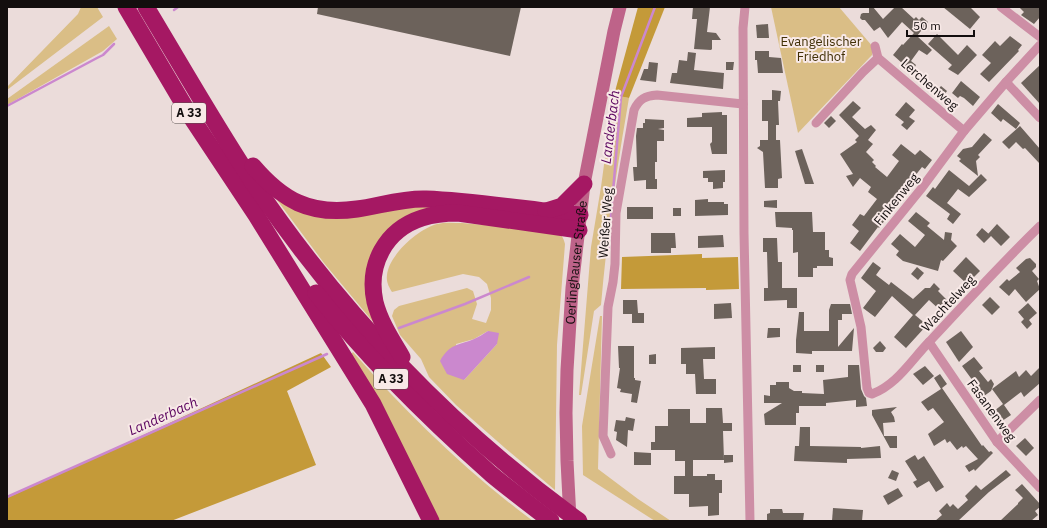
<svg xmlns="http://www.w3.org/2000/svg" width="1047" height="528" font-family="'IBM Plex Sans',sans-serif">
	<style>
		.green { fill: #dabe86; fill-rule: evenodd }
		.forest { fill: #c49a39 }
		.water { fill: #cb88ce }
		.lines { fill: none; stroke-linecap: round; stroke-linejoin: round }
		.stream { stroke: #cb88ce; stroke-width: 2.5 }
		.building { fill: #6c625b }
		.street { stroke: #cd8ea5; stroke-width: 9 }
		.secondary { stroke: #be6389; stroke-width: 13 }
		.highway { stroke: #a51863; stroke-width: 17 }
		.labels { text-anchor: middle; stroke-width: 4; stroke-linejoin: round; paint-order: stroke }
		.shield { fill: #f8e9e7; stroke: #58504f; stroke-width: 1 }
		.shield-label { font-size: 12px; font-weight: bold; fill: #130e0e }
		.park-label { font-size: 13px; fill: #413006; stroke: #f8e9e7 }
		.street-label { font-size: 13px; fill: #130e0e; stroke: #f8e9e7 }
		.water-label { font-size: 14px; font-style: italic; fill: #58005d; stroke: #f8e9e7 }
	</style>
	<rect width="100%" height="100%" fill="#ebdcda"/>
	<g class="green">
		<path d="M 81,7 L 97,7 L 103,17 L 7,90 L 7,87 L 78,14 Z"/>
		<path d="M 771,7 L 839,7 L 873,47 L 872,55 L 798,133 Z"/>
		<path d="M 109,26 L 117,39 L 103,51 L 7,105 L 7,99 Z"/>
		<path d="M 614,95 L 629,98 C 617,166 607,235 601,305 L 594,311 L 581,395 L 579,395 L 591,247 L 601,187 L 608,135 Z"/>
		<path d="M 277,200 L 302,210 L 424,204 L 452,209 L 382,242 L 374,323 L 324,263 Z"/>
		<path d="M 462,223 L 554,231 C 561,234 563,236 565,244 L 557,345 L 555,490 L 505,448 L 456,405 L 429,377 L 421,359 L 400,335 L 392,316 L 394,310 L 399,306 L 467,288 L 473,291 L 477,304 L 472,319 L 486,323 L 491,310 L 491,298 L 487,284 L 479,277 L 463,274 L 392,292 C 389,287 386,282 387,275 C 389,255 418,229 437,224 C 445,222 454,223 462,223 ZM 488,331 L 497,344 L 464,380 L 456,344 L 474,339 Z"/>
		<path d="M 600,316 L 602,316 L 598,469 L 638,499 L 671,521 L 655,521 L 583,475 L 582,426 Z"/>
		<path d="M 353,352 C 407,414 467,472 533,521 L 435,521 L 350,355 Z"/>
	</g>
	<g class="forest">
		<path d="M 638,7 L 665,7 L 629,98 L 614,95 Z"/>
		<path d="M 702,254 L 702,258 L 738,257 L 739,289 L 706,290 L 706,288 L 621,289 L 622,257 Z"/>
		<path d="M 321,353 L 331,367 L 287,391 L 316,465 L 171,521 L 7,521 L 7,498 Z"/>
	</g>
	<path class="water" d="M 488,331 L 499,333 L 497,344 L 464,380 L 447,374 L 440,361 C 450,343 458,346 474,339 C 479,337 483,334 488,331 Z"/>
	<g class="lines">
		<g class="stream">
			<path d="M 174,10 L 178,7"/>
			<path d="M 7,106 L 97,58 L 103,55 L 114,44"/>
			<path d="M 604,253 L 608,251 L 621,97 L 655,7"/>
			<path d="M 399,328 L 465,304 L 529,277"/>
			<path d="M 7,497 L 327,354"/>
		</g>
	</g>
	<g class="building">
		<path d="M 318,7 L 521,7 L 510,56 L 317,14 Z"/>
		<path d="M 693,7 L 710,7 L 707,32 L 716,33 L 721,40 L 712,40 L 712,49 L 711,50 L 694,49 L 697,19 L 692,19 Z"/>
		<path d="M 869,7 L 873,7 L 883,19 L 895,7 L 901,7 L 914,19 L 916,17 L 919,20 L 922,17 L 928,22 L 917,36 L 932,50 L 927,55 L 919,50 L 911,61 L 916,65 L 912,72 L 893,55 L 902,44 L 903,45 L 914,33 L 902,22 L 888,38 L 880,27 L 874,31 L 865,20 L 862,20 L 860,18 L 861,14 L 863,13 L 869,13 Z"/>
		<path d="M 943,7 L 970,7 L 980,17 L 970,29 Z"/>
		<path d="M 1019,7 L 1040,7 L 1040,17 L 1034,24 L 1021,15 L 1024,12 Z"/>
		<path d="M 768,24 L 769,38 L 757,38 L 756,25 Z"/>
		<path d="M 937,34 L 958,55 L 967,45 L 977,55 L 958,75 L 948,69 L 952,65 L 928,44 Z"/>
		<path d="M 1010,36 L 1022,45 L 1018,50 L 1019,51 L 989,82 L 980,74 L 991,63 L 982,55 L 995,41 L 1000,46 Z"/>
		<path d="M 755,51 L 769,51 L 769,57 L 781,58 L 783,73 L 758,73 L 757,60 L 755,60 Z"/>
		<path d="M 688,52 L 696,53 L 694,70 L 724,73 L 723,89 L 670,83 L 672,73 L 677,73 L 679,60 L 687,61 Z"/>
		<path d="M 649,62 L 658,63 L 656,82 L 640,80 L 644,69 L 648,69 Z"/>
		<path d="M 726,62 L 734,62 L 733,70 L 726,70 Z"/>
		<path d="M 1040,65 L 1040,104 L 1021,83 Z"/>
		<path d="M 961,81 L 980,97 L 973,106 L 964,98 L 960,96 L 958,98 L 952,93 Z"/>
		<path d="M 941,86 L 947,91 L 942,98 L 935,93 Z"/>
		<path d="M 772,90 L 781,91 L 780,101 L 778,101 L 779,125 L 776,125 L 776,140 L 780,140 L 782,178 L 778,179 L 778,188 L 765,188 L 763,152 L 757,148 L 760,146 L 760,140 L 768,140 L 768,121 L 762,121 L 762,100 L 772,100 Z"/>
		<path d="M 853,101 L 861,108 L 852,117 L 865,129 L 871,125 L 876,130 L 868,140 L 873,144 L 866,152 L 874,160 L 872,162 L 876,166 L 875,167 L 887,177 L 899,161 L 892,155 L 901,144 L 915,155 L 920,150 L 932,160 L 925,169 L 922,167 L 903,191 L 902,193 L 904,195 L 879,228 L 878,227 L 860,251 L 850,243 L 859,231 L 852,225 L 860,214 L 864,216 L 877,199 L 868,192 L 871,187 L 860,178 L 853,187 L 846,176 L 853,174 L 840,154 L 857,142 L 855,140 L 859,136 L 839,115 Z"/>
		<path d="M 906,102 L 915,110 L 909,117 L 915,121 L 907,130 L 901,125 L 904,122 L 895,115 Z"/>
		<path d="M 998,104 L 1020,123 L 1016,129 L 1003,119 L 1001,122 L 991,113 Z"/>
		<path d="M 722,112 L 722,115 L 727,115 L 727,154 L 712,154 L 710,144 L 712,142 L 712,127 L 687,127 L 687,118 L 702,117 L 702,113 Z"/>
		<path d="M 831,116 L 836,121 L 829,128 L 824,123 Z"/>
		<path d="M 645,119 L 664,120 L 664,128 L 658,129 L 664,130 L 664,141 L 657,141 L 657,162 L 655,162 L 655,179 L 657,179 L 657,189 L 646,189 L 646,180 L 634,181 L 633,167 L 637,167 L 636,136 L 637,128 L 643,128 L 643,123 L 645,123 Z"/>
		<path d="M 1020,126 L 1040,149 L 1040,164 L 1025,148 L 1023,149 L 1016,142 L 1009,149 L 1002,142 Z"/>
		<path d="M 984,133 L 992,140 L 978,155 L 980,157 L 976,161 L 978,176 L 959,161 L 961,159 L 957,156 L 963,149 L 972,147 Z"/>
		<path d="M 802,149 L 814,184 L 805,184 L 795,151 Z"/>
		<path d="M 725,170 L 725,182 L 723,182 L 723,188 L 713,189 L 713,182 L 708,182 L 708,178 L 703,178 L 703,171 Z"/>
		<path d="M 949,170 L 969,186 L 981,174 L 987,180 L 969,197 L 958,189 L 947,203 L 961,214 L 953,224 L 947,219 L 950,214 L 926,196 L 933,187 L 935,189 Z"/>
		<path d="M 708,199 L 708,202 L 724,202 L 724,204 L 728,204 L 728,215 L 695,216 L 695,200 Z"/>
		<path d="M 777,200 L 777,208 L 764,207 L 764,201 Z"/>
		<rect x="627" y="207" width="26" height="12"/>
		<rect x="673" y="208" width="8" height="8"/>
		<path d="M 775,212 L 812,212 L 813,232 L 825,232 L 825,250 L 829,250 L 829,257 L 833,258 L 833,266 L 817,266 L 817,268 L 813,268 L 813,277 L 798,277 L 798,252 L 793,253 L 793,230 L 792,230 L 792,228 L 776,227 Z"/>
		<path d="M 916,212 L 930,223 L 927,226 L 944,240 L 945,232 L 952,233 L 951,240 L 957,246 L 943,261 L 941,260 L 938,271 L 903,261 L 896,255 L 899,251 L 891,244 L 900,234 L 915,247 L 925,235 L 908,221 Z"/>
		<path d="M 997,224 L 1010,237 L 1001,246 L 991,236 L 984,243 L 976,235 L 982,228 L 990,235 L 988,234 Z"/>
		<path d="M 651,233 L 675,233 L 676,248 L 671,248 L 671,253 L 651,253 Z"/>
		<path d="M 723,235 L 724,247 L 698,248 L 698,236 Z"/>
		<path d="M 763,238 L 777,238 L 778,262 L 782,262 L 782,288 L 797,288 L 797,308 L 787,308 L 787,300 L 764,301 L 764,288 L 768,288 L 767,252 L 763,252 Z"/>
		<path d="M 966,257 L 980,271 L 967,284 L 953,271 Z"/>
		<path d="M 1030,258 L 1036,264 L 1036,267 L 1032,271 L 1039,279 L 1037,281 L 1040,289 L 1026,302 L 1015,289 L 1009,296 L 999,287 L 1007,279 L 1009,281 L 1020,272 L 1016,268 L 1026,259 Z"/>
		<path d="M 873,262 L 881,268 L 876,275 L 889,285 L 891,282 L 913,299 L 925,288 L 930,288 L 934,283 L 940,289 L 938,291 L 950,303 L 942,312 L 929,300 L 915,315 L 927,325 L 906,348 L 894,337 L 913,315 L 892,296 L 875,317 L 863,308 L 876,291 L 861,278 Z"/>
		<path d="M 917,267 L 924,273 L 918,280 L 911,274 Z"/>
		<path d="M 990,297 L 1000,307 L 992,315 L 982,305 Z"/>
		<path d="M 623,300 L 637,300 L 638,313 L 644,313 L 644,323 L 632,323 L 632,314 L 623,314 Z"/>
		<path d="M 731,303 L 732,318 L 714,319 L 714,304 Z"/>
		<path d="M 1028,303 L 1037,313 L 1029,320 L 1032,324 L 1027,329 L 1021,322 L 1024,319 L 1018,312 Z"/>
		<path d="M 831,304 L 850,304 L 852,314 L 842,314 L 842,320 L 838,320 L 838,347 L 854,328 L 852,351 L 812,351 L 812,354 L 796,353 L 796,340 L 799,312 L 804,312 L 804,331 L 829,331 L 829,310 Z"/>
		<path d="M 768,328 L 780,328 L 780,337 L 767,338 Z"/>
		<path d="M 961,331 L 973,347 L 959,362 L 946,342 Z"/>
		<path d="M 880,341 L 886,348 L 883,352 L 876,352 L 873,348 Z"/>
		<path d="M 618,346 L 634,346 L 634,378 L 635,378 L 635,380 L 641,381 L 637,403 L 631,402 L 632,394 L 620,392 L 621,389 L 617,388 L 620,368 L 619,368 Z"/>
		<path d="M 715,347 L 715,359 L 703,359 L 704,379 L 716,379 L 716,394 L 696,394 L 695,374 L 686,374 L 686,364 L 681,364 L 681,348 Z"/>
		<path d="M 656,354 L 656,364 L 649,364 L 649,355 Z"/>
		<path d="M 974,357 L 983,368 L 979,371 L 988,382 L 991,379 L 994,384 L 991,391 L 984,396 L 962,366 Z"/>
		<rect x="793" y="365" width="8" height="7"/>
		<rect x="816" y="365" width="8" height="7"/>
		<path d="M 848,365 L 859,365 L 861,389 L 864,396 L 866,398 L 867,406 L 856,407 L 856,400 L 826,403 L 826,406 L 799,406 L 799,413 L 796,413 L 796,425 L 765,425 L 764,414 L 782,403 L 764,403 L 764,395 L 770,396 L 770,385 L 776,385 L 776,382 L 789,382 L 789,388 L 794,391 L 802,391 L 802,393 L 824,394 L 823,380 L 848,377 Z"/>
		<path d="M 925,366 L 934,376 L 923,385 L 913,374 Z"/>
		<path d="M 1040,367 L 1040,383 L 1024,397 L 1021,392 L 1004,405 L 1011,415 L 1002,421 L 994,411 L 1003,404 L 992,389 L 1016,371 L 1019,377 L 1026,370 L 1031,376 Z"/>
		<path d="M 940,374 L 947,384 L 942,388 L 982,446 L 983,445 L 989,452 L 991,451 L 993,453 L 975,471 L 974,469 L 969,472 L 965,466 L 978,459 L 966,446 L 963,448 L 962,446 L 957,450 L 950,441 L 947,443 L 945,439 L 934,446 L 928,434 L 944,422 L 933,408 L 928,411 L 921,402 L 941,389 L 934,378 Z"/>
		<path d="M 897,407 L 891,412 L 894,417 L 895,422 L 883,423 L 884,436 L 897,436 L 897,448 L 890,448 L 872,415 L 872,410 Z"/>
		<path d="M 706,408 L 722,408 L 723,423 L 732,423 L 732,431 L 723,431 L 724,460 L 693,460 L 693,476 L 707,476 L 707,474 L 715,474 L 715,480 L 722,480 L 722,493 L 719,493 L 719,515 L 708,516 L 708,506 L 689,507 L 689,494 L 674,494 L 674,476 L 685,476 L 685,461 L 675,461 L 675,450 L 651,450 L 651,442 L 655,442 L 655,426 L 668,426 L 668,409 L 690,409 L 690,423 L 706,423 Z"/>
		<path d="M 626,417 L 635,419 L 633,431 L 628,430 L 627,447 L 616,440 L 617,432 L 614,431 L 616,420 L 625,421 Z"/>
		<path d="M 800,427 L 810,427 L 810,446 L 861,447 L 861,448 L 880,446 L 881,458 L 847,459 L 847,463 L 794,461 L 795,446 L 799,446 Z"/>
		<path d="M 1025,438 L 1034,448 L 1026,456 L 1016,446 Z"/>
		<path d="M 634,452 L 651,453 L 651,465 L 634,465 Z"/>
		<path d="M 724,455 L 733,455 L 733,462 L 724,463 Z"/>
		<path d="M 915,455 L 918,460 L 924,456 L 944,487 L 936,492 L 929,481 L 917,488 L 913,482 L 917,480 L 905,461 Z"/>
		<path d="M 892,470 L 899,473 L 896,481 L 888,478 Z"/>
		<path d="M 1006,470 L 1011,475 L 989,492 L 958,521 L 935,521 L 942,515 L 939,511 L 947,503 L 950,507 L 953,504 L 958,509 L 968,500 L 965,496 L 976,485 L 981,490 Z"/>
		<path d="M 1022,484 L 1040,504 L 1040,507 L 1035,511 L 1038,515 L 1031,521 L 1000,521 L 1018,504 L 1018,503 L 1023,498 L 1015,490 Z"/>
		<path d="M 898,488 L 903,496 L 888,505 L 883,496 Z"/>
		<path d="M 833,508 L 863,510 L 862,521 L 832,521 Z"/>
		<path d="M 770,509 L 782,509 L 783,513 L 804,513 L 803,521 L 767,521 L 767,514 L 770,513 Z"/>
	</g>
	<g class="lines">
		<g class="street">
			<path d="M 745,7 L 743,28 L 744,233 L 750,521"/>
			<path d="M 1001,7 L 1040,37"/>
			<path d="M 1040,45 L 1006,82 L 964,131 L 921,189 L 852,274 L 850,280 L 861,327 L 867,388 L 869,393 L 872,394 C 897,385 912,359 930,341 C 966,302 1002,263 1040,226"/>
			<path d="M 875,46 L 878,58"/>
			<path d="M 1006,82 L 1040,118"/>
			<path d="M 816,123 L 863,72 L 878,58 L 964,131"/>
			<path d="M 929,342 L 997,442 L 1040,488"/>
			<path d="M 997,442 L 1040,400"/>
			<path d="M 611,454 L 603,436 L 608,307 L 613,282 L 615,264 L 616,213 L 634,110 C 639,99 645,96 657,95 L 743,104"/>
		</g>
		<path class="secondary" id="s1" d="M 570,519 L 567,461 L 566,413 L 567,370 L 572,288 L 584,184 L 614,31 L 620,7"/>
		<g class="highway">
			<path d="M 126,7 L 191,117 L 256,215 L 373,404 L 431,521"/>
			<path d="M 146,7 C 181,65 215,125 252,181 C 340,312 452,429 579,521"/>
			<path d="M 253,166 C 282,200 310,216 357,209 C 379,206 403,198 426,199 C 477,201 529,210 580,215"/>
			<path d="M 546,211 L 562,206 L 584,184"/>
			<path d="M 316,293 C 368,359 428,418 491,474 C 510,490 531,505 551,521"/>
			<path d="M 402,357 C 392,340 380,322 375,302 C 367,265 385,230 422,218 C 434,214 446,213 458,213 L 579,230"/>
		</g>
	</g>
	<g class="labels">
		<g class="shield">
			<rect x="172" y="103" width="34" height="20" rx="3"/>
			<rect x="374" y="369" width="34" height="20" rx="3"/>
		</g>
		<g class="shield-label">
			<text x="189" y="117">A 33</text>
			<text x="391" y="383">A 33</text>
		</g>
		<g class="park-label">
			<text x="821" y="46">Evangelischer<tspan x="821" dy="15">Friedhof</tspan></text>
		</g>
		<g class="street-label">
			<text transform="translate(930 84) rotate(41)" y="5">Lerchenweg</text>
			<text transform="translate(896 199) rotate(-51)" y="5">Finkenweg</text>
			<text transform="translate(605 223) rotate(-86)" y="5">Weißer Weg</text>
			<text dy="5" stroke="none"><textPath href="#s1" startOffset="257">Oerlinghauser Straße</textPath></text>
			<text transform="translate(948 303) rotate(-47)" y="5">Wachtelweg</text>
			<text transform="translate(992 410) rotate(54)" y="5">Fasanenweg</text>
		</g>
		<g class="water-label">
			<text transform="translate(610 127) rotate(-83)" y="5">Landerbach</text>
			<text transform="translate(163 416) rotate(-24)" y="5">Landerbach</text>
		</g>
	</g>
	<rect width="1047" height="528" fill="none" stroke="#130e0e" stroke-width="16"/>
	<path d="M907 30v6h67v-6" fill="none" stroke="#130e0e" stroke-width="2"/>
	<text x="913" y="30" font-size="12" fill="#130e0e" stroke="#f8e9e7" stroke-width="3" paint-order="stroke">50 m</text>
</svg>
